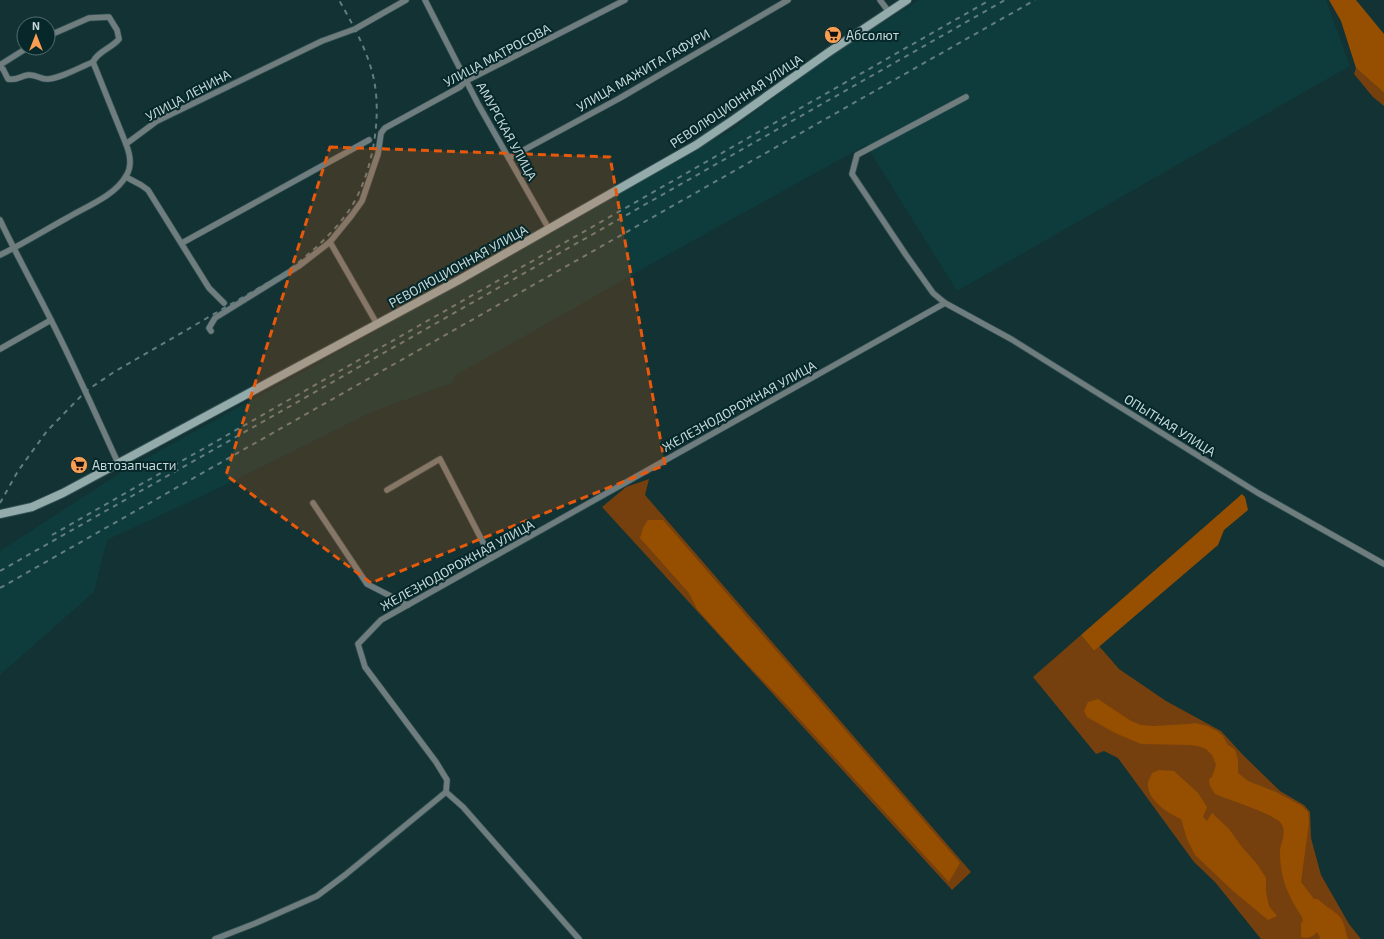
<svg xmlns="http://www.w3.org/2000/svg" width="1384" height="939" font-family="'Exo 2',sans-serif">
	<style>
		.built { fill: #0e3c3d }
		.green { fill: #75400d }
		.forest { fill: #964f00 }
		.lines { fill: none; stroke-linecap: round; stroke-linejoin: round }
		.street-casing { stroke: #325052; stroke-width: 7 }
		.secondary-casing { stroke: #325052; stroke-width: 10 }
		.street { stroke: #6f7d7e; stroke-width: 5.5 }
		.secondary { stroke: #94abac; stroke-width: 8 }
		.rail { stroke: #647d7e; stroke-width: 2; stroke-dasharray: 5 5; stroke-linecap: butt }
		.marked { fill: #e8590c; fill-opacity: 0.2; stroke: #e8590c; stroke-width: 3; stroke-dasharray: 8 5; stroke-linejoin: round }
		.labels { text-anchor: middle; stroke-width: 4; stroke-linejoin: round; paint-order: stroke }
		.poi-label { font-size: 13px; fill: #c6d8d8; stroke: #06282a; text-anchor: start }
		.street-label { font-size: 13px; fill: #c6d8d8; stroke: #06282a }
	</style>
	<rect width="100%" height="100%" fill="#123234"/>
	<path class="built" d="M 919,0 L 1326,0 L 1350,66 L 957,291 L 866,145 L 660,259 L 456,375 L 452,383 L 376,410 L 221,487 L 107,540 L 94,592 L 0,675 L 0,551 L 123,471 L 333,355 L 730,131 L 821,62 Z"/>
	<g class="green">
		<path d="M 1356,68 L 1384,93 L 1384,106 L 1373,97 L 1354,74 Z"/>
		<path d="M 649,479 L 645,495 L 971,872 L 952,890 L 602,507 L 626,487 Z"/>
		<path d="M 1081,635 L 1094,651 L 1099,646 L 1119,669 L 1166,701 L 1221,731 L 1243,755 L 1280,791 L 1304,805 L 1310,812 L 1311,838 L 1321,875 L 1349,924 L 1361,939 L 1261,939 L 1215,882 L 1194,862 L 1118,758 L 1104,751 L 1096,754 L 1033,677 Z"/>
	</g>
	<g class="forest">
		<path d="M 1329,0 L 1356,0 L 1384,34 L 1384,93 L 1356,68 L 1341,21 Z"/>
		<path d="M 1242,494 L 1245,497 L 1248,510 L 1224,530 L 1218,545 L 1094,651 L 1081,635 Z"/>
		<path d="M 648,520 L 663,520 L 960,863 L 949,882 L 784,702 L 742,659 L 697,609 L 689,593 L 640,538 L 643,528 Z"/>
		<path d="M 1098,699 L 1131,721 L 1141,725 L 1153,726 L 1189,724 L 1195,723 L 1207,726 L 1217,731 L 1223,736 L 1227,744 L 1235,750 L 1238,760 L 1238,773 L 1248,781 L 1276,792 L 1302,806 L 1308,812 L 1309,822 L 1301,882 L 1314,899 L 1318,899 C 1324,906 1334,910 1340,917 C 1345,923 1345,932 1348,939 L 1319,939 L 1320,937 L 1317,932 C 1312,937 1308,939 1301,937 L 1301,923 L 1303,921 L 1302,917 C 1289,898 1280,878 1280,854 C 1279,843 1289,833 1280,822 C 1271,813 1229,800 1215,794 L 1210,786 L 1209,779 L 1212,777 L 1216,765 L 1212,755 L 1206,749 L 1198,746 L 1190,745 L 1141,744 L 1115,733 L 1087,717 L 1084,711 L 1088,702 Z"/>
		<path d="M 1159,770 L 1174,771 L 1198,793 L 1207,807 L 1203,817 L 1207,821 L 1212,813 L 1229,829 L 1242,847 L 1257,864 L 1266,878 L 1266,892 L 1269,906 L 1277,916 L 1268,920 L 1232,890 L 1195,855 L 1187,839 L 1181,819 C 1169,814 1147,800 1148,784 C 1148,781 1151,776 1152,773 Z"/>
	</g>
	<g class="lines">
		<defs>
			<g id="street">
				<path d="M 425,0 L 478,104 L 549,229"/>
				<path d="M 880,0 L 889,12"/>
				<path d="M 48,36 L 89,18 L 109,17 L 117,30 L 119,39 C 112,48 98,51 93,62"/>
				<path d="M 0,65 L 27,48"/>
				<path d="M 0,67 L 3,69 L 8,79 C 17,81 20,76 28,75 C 35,74 40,79 46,79 C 60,79 80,67 93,62 L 126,144"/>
				<path d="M 966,97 L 857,155 L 852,174 L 906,255 L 933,293 L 945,303 L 1011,339 L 1258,493 L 1384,564"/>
				<path d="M 509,158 L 620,98 L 788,0"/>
				<path d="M 126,177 L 141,185 L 148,190 L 209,288 L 224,303"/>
				<path d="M 0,220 C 16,254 34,286 51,320 C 75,367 96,415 118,463"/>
				<path d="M 330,242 L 377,324"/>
				<path d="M 182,243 L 369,140"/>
				<path d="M 0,255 C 23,244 45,230 67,218 C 85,207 115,196 126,176 C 132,167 130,154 126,144 L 157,121 L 322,41 L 355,29 L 406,0"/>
				<path d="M 211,331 L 209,328 L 215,318 L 299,266 L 330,242 L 352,215 L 362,201 L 378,154 L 381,133 L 385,128 L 460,87 L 466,81 L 625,0"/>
				<path d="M 0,349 L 51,320"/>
				<path d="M 387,490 L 440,459 L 491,558"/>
				<path d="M 313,503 L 367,584 L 408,605"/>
				<path d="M 446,792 L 463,807 L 579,939"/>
				<path d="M 215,939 L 256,923 L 317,896 L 345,875 L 446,792 L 447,780 L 436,762 L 365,667 L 358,644 L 381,620 L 945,303"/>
			</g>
			<path id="secondary" d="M 0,514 L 32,507 L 63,493 L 459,280 L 696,145 L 733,120 L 829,52 L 907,0"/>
		</defs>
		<use href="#street" class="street-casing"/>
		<use href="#secondary" class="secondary-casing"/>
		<use href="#street" class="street"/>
		<use href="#secondary" class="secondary"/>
		<g class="rail">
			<path d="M 0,503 L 18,471 L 47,431 L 86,391 L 114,372 L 283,274 C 308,256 332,235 350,209 C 372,175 382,120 374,80 C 368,51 353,25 339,0"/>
			<path d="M 52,535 L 990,0"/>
			<path d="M 0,571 L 1005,0"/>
			<path d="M 0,588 L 1035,0"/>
		</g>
	</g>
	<path class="marked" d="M 330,147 L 610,157 L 665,465 L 371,583 L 226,475 Z"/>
	<defs>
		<symbol id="supermarket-disc" viewBox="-11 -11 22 22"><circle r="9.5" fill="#fb9e51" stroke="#06282a"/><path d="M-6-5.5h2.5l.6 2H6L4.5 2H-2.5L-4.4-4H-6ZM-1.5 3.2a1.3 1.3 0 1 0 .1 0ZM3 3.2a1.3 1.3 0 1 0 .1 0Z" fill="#111"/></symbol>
	</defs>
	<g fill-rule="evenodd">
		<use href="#supermarket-disc" x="823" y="25" width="20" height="20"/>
		<use href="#supermarket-disc" x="69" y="455" width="20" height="20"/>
	</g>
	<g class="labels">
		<g class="poi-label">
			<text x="846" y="40">Абсолют</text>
			<text x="92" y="470">Автозапчасти</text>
		</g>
		<g class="street-label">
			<text transform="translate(497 55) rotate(-28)" y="5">УЛИЦА МАТРОСОВА</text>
			<text transform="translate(643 70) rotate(-30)" y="5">УЛИЦА МАЖИТА ГАФУРИ</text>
			<text transform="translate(188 95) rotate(-28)" y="5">УЛИЦА ЛЕНИНА</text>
			<text transform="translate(736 101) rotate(-34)" y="5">РЕВОЛЮЦИОННАЯ УЛИЦА</text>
			<text transform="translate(507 131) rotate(61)" y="5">АМУРСКАЯ УЛИЦА</text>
			<text transform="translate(458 266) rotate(-29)" y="5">РЕВОЛЮЦИОННАЯ УЛИЦА</text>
			<text transform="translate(739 406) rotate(-29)" y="5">ЖЕЛЕЗНОДОРОЖНАЯ УЛИЦА</text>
			<text transform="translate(1170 425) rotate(32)" y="5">ОПЫТНАЯ УЛИЦА</text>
			<text transform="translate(457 565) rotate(-29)" y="5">ЖЕЛЕЗНОДОРОЖНАЯ УЛИЦА</text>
		</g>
	</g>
	<g transform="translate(36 36)"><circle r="19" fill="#06282a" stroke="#536e70"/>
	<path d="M0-3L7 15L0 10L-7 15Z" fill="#fb9e51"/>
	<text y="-6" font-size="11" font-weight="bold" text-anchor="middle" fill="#c6d8d8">N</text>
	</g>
</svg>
